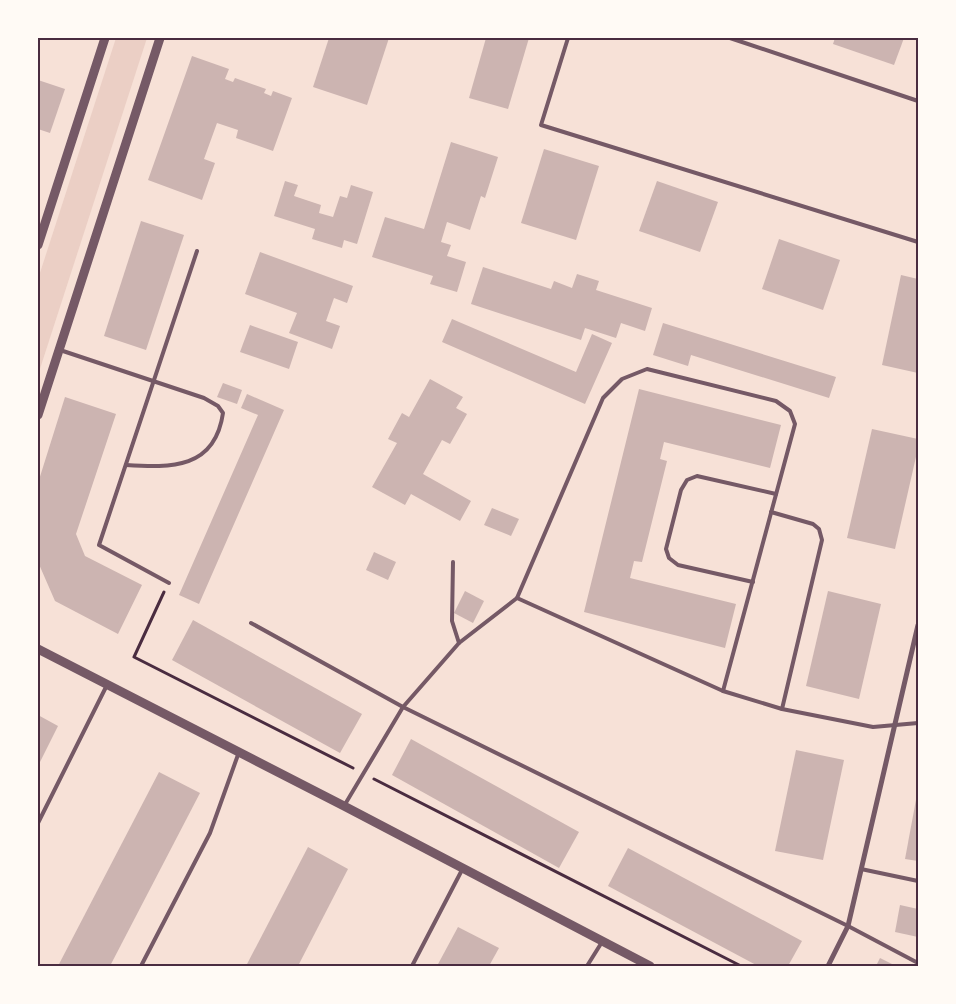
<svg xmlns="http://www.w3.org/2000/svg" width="956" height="1004" font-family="'IBM Plex Sans',sans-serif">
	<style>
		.green { fill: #ebcfc5 }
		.building { fill: #ccb4b1 }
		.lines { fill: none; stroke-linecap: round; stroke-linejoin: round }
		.path { stroke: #4a2c40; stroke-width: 3 }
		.service { stroke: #755966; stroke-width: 4 }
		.minor { stroke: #755966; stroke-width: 5 }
		.tertiary { stroke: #755966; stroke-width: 9 }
		.neatline { fill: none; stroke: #4a2c40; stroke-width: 2 }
	</style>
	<rect width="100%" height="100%" fill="#f7e1d7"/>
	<path class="green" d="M 116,38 L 147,38 L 38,375 L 38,279 Z"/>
	<g class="building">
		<path d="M 329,38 L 389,38 L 367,105 L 313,87 Z"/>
		<path d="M 486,38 L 529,38 L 508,109 L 469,98 Z"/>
		<path d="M 835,38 L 904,38 L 894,65 L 833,44 Z"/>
		<path d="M 192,56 L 229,69 L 225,79 L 233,82 L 235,78 L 266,89 L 264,93 L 271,96 L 273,91 L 292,98 L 273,151 L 236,138 L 238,130 L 217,123 L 204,159 L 215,163 L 202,200 L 148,180 Z"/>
		<path d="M 38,80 L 65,89 L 50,133 L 38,129 Z"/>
		<path d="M 451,142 L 498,157 L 485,198 L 481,196 L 470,230 L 447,222 L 441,242 L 451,245 L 447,256 L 466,262 L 457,292 L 430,284 L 433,276 L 372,257 L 385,217 L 424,229 Z"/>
		<path d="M 544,149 L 599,166 L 576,240 L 521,223 Z"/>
		<path d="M 285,181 L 298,185 L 294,196 L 321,205 L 319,213 L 333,217 L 340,196 L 347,198 L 351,185 L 373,192 L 357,244 L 344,240 L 342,248 L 312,239 L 315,229 L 274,216 Z"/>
		<path d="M 657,181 L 718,202 L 700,252 L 639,231 Z"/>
		<path d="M 141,221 L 184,235 L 146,350 L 104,336 Z"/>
		<path d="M 779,239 L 840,260 L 823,310 L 762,289 Z"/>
		<path d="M 260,252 L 353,286 L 347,303 L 334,298 L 326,321 L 340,326 L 332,349 L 289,333 L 297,313 L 245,294 Z"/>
		<path d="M 483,267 L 551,289 L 554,281 L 572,288 L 577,274 L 599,281 L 596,290 L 652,308 L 645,331 L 621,323 L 616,338 L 585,328 L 581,340 L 471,304 Z"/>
		<path d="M 901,275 L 918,279 L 918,373 L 882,365 Z"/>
		<path d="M 452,319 L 576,372 L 592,334 L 612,343 L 585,404 L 442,342 Z"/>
		<path d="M 663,323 L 836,377 L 829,398 L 691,355 L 688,366 L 653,355 Z"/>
		<path d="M 250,325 L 298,342 L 289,369 L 240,352 Z"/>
		<path d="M 430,379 L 463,397 L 456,408 L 467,414 L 450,444 L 442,440 L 423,474 L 471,501 L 460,521 L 411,494 L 405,505 L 372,487 L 397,443 L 388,439 L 402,413 L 409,417 Z"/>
		<path d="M 223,383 L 242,390 L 237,404 L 217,397 Z"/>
		<path d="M 639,389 L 781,425 L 770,468 L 664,442 L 660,459 L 667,461 L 642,562 L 634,561 L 630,578 L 736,604 L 725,648 L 584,612 Z"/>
		<path d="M 247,394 L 284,410 L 199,604 L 179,595 L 258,415 L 241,408 Z"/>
		<path d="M 65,397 L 116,414 L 76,534 L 85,556 L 142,585 L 118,634 L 55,601 L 38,562 L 38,483 Z"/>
		<path d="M 872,429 L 918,439 L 918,448 L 895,549 L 847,538 Z"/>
		<path d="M 492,508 L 519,519 L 511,536 L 484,525 Z"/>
		<path d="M 374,552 L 396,562 L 388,580 L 366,570 Z"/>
		<path d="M 465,591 L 484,601 L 473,623 L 454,613 Z"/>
		<path d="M 828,591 L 881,604 L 859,699 L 806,686 Z"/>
		<path d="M 193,620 L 362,714 L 340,753 L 172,660 Z"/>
		<path d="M 38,715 L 58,726 L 38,766 Z"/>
		<path d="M 411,739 L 579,832 L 559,868 L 392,775 Z"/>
		<path d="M 796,750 L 844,760 L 823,860 L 775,851 Z"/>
		<path d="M 159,772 L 200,793 L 110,966 L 58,966 Z"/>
		<path d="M 918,789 L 918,861 L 905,859 Z"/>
		<path d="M 308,847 L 348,869 L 298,966 L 246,966 Z"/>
		<path d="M 628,848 L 802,941 L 788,966 L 758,966 L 608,886 Z"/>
		<path d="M 900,905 L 918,909 L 918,937 L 895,932 Z"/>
		<path d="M 458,927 L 499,948 L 489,966 L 437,966 Z"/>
		<path d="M 880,958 L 896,966 L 876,966 Z"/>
	</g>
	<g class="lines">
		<g class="path">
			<path d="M 164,592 L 134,657 L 353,768"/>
			<path d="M 374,779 L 741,966"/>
		</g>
		<g class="service">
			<path d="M 568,38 L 541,125 L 918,242"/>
			<path d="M 730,38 L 918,101"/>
			<path d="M 60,350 L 204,398 L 218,406 L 223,413 C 215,469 171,468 126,465"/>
			<path d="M 771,512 L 813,524 L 819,529 L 822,540 L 782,709"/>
			<path d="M 453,562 L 452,621 L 459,643"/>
			<path d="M 753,582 L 678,565 L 669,558 L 666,549 L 681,490 L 687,480 L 697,476 L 776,494"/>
			<path d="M 169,583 L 99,545 L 197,251"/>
			<path d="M 517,598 L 603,398 L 622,379 L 647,369 L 776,401 L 790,411 L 795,424 L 723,691"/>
			<path d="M 251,623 L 403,707 L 848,926 L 918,963"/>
			<path d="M 344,806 L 403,707 L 459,643 L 517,598 L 723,691 L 782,709 L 873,727 L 918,723"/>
			<path d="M 38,823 L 107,685"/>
			<path d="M 861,869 L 918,881"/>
			<path d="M 141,966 L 210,833 L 239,752"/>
			<path d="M 412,966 L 463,868"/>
			<path d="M 587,966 L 602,942"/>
		</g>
		<path class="minor" d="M 828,966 L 848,926 L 918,625"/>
		<g class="tertiary">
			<path d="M 38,245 L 105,38"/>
			<path d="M 38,415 L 160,38"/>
			<path d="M 38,649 L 344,806 L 650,966"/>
		</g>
	</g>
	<rect width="956" height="1004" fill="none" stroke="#fffaf5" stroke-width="78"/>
	<rect x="39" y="39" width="878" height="926" class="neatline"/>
</svg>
